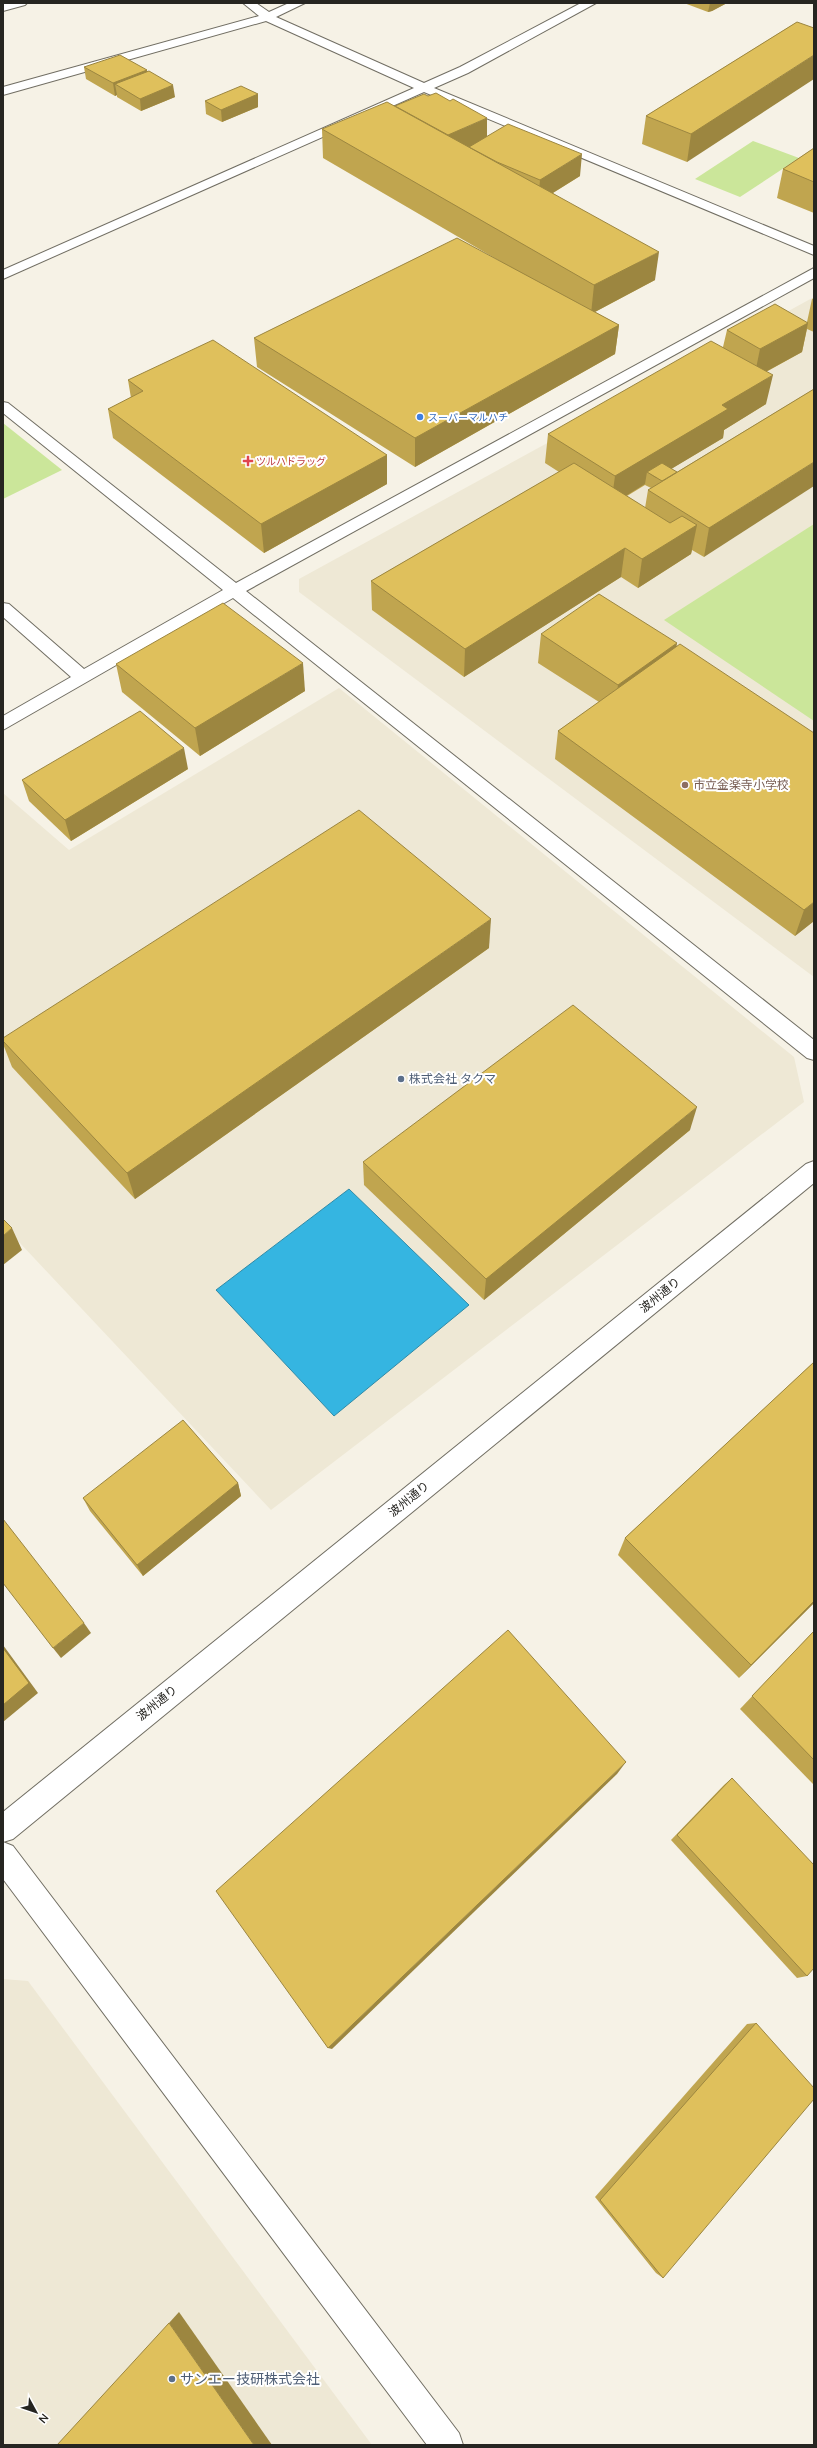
<svg xmlns="http://www.w3.org/2000/svg" width="817" height="2448" font-family="'Nunito Sans','Noto Sans JP',sans-serif">
	<style>
		.built { fill: #eee8d5 }
		.green { fill: #cbe69a }
		.water { fill: #35b5e1; stroke: #308aa7 }
		.lines { fill: none; stroke-linecap: round; stroke-linejoin: round }
		.minor-casing { stroke: #716e63; stroke-width: 2 }
		.minor { fill: #fff; fill-rule: evenodd }
		.wall { fill: #c0a54f; fill-rule: evenodd }
		.shaded-wall { fill: #9c8640 }
		.building { fill: #dfc05c; stroke: #9c8640 }
		.shop-dot { fill: #3f7fe0; stroke: #fff; stroke-width: 1.5 }
		.health-dot { fill: #e0444e; stroke: #fff; stroke-width: 1.5 }
		.education-dot { fill: #8d6e63; stroke: #fff; stroke-width: 1.5 }
		.service-dot { fill: #5c6f8a; stroke: #fff; stroke-width: 1.5 }
		.labels { text-anchor: middle; stroke-width: 4; stroke-linejoin: round; paint-order: stroke }
		.far-shop-label { font-size: 10px; fill: #366cbe; stroke: #fff; text-anchor: start }
		.far-health-label { font-size: 10px; fill: #be3a42; stroke: #fff; text-anchor: start }
		.education-label { font-size: 12px; fill: #785e54; stroke: #fff; text-anchor: start }
		.service-label { font-size: 12px; fill: #4e5e75; stroke: #fff; text-anchor: start }
		.street-label { font-size: 12px; fill: #262521; stroke: #fff }
		.near-service-label { font-size: 14px; fill: #4e5e75; stroke: #fff; text-anchor: start }
	</style>
	<rect width="100%" height="100%" fill="#f6f2e6"/>
	<g class="built">
		<path d="M 814,297 L 814,977 L 299,592 L 299,579 Z"/>
		<path d="M 339,688 L 794,1057 L 804,1102 L 271,1510 L 3,1225 L 3,793 L 69,850 Z"/>
		<path d="M 3,1979 L 28,1981 L 372,2445 L 3,2445 Z"/>
	</g>
	<g class="green">
		<path d="M 753,141 L 799,158 L 740,197 L 695,179 Z"/>
		<path d="M 3,423 L 62,470 L 3,499 Z"/>
		<path d="M 814,524 L 814,721 L 664,620 Z"/>
	</g>
	<path class="water" d="M 349,1189 L 469,1305 L 334,1416 L 216,1290 Z"/>
	<g class="lines">
		<defs>
			<g id="minor">
				<path d="M 8,3 L 27,3 L 25,5 L 3,11 L 3,4 Z"/>
				<path d="M 243,3 L 256,3 L 269,12 L 289,3 L 305,3 L 276,17 L 424,83 L 460,67 L 581,3 L 596,3 L 468,73 L 434,88 L 814,246 L 814,255 L 424,92 L 3,279 L 3,270 L 414,88 L 266,21 L 3,95 L 3,87 L 259,16 Z"/>
				<path d="M 814,268 L 814,278 L 246,591 L 814,1040 L 814,1060 L 807,1058 L 233,598 L 3,730 L 3,716 L 71,677 L 3,617 L 3,603 L 9,604 L 84,669 L 223,590 L 3,413 L 3,402 L 8,403 L 236,583 Z"/>
				<path d="M 814,1161 L 814,1183 L 13,1839 L 3,1842 L 13,1846 L 459,2433 L 463,2445 L 427,2445 L 3,1879 L 3,1812 L 806,1164 Z"/>
			</g>
		</defs>
		<use href="#minor" class="minor-casing"/>
		<use href="#minor" class="minor"/>
	</g>
	<g class="wall">
		<path d="M 684,3 L 727,3 L 712,11 L 708,12 Z"/>
		<path d="M 797,22 L 687,162 L 642,144 L 646,116 Z"/>
		<path d="M 84,67 L 147,70 L 147,72 L 175,97 L 141,111 L 117,97 L 117,95 L 115,96 L 86,79 Z"/>
		<path d="M 258,94 L 258,107 L 222,122 L 206,114 L 205,101 Z"/>
		<path d="M 395,106 L 487,136 L 580,176 L 553,193 L 655,280 L 595,312 L 619,325 L 615,354 L 415,467 L 257,367 L 254,338 L 503,263 L 323,158 L 322,129 Z"/>
		<path d="M 814,148 L 814,213 L 777,198 L 783,169 Z"/>
		<path d="M 814,298 L 814,332 L 807,329 L 802,352 L 766,372 L 766,404 L 724,430 L 723,438 L 671,469 L 677,472 L 814,389 L 704,557 L 692,550 L 691,554 L 638,588 L 621,577 L 464,677 L 372,610 L 371,581 L 559,472 L 545,463 L 548,434 L 723,347 L 727,330 L 807,322 L 812,299 ZM 645,485 L 651,488 L 648,490 L 645,508 L 627,496 Z"/>
		<path d="M 128,380 L 387,455 L 387,484 L 264,553 L 113,438 L 108,409 L 131,398 Z"/>
		<path d="M 541,634 L 677,643 L 676,647 L 814,921 L 795,936 L 555,759 L 558,731 L 599,702 L 538,663 Z"/>
		<path d="M 116,664 L 305,691 L 200,756 L 122,692 Z"/>
		<path d="M 188,769 L 71,841 L 29,801 L 22,780 Z"/>
		<path d="M 489,948 L 135,1199 L 12,1067 L 3,1044 L 3,1038 Z"/>
		<path d="M 690,1130 L 484,1300 L 364,1185 L 363,1162 Z"/>
		<path d="M 814,1362 L 814,1603 L 739,1678 L 618,1555 L 625,1538 Z"/>
		<path d="M 238,1483 L 241,1496 L 143,1576 L 90,1511 L 83,1498 Z"/>
		<path d="M 814,1631 L 814,1785 L 740,1709 Z"/>
		<path d="M 732,1778 L 807,1976 L 797,1978 L 671,1840 L 724,1785 Z"/>
		<path d="M 756,2023 L 663,2278 L 656,2273 L 595,2197 L 747,2024 Z"/>
	</g>
	<g class="shaded-wall">
		<path d="M 710,3 L 727,3 L 712,11 L 708,12 Z"/>
		<path d="M 814,55 L 814,79 L 687,162 L 691,134 Z"/>
		<path d="M 147,70 L 148,82 L 115,84 L 117,95 L 115,96 L 113,83 Z"/>
		<path d="M 173,85 L 175,97 L 141,111 L 140,99 Z"/>
		<path d="M 258,94 L 258,107 L 222,122 L 221,110 Z"/>
		<path d="M 487,118 L 487,140 L 446,158 L 446,136 Z"/>
		<path d="M 582,154 L 580,176 L 538,202 L 540,180 Z"/>
		<path d="M 659,252 L 655,280 L 591,314 L 594,285 Z"/>
		<path d="M 808,323 L 802,352 L 754,378 L 760,349 Z"/>
		<path d="M 619,325 L 615,354 L 415,467 L 415,438 Z"/>
		<path d="M 773,375 L 766,404 L 724,430 L 723,438 L 656,478 L 647,472 L 645,484 L 611,505 L 615,476 L 722,405 Z"/>
		<path d="M 387,455 L 387,484 L 264,553 L 261,524 Z"/>
		<path d="M 814,462 L 814,486 L 704,557 L 709,528 Z"/>
		<path d="M 697,525 L 691,554 L 638,588 L 642,559 Z"/>
		<path d="M 625,548 L 621,577 L 464,677 L 465,649 Z"/>
		<path d="M 677,643 L 672,671 L 614,713 L 618,685 Z"/>
		<path d="M 303,663 L 305,691 L 200,756 L 195,728 Z"/>
		<path d="M 184,748 L 188,769 L 71,841 L 65,820 Z"/>
		<path d="M 814,902 L 814,921 L 795,936 L 804,910 Z"/>
		<path d="M 491,919 L 489,948 L 135,1199 L 127,1173 Z"/>
		<path d="M 697,1107 L 690,1130 L 484,1300 L 486,1279 Z"/>
		<path d="M 12,1228 L 22,1250 L 3,1265 L 3,1236 Z"/>
		<path d="M 238,1483 L 241,1496 L 143,1576 L 137,1565 Z"/>
		<path d="M 814,1601 L 814,1603 L 739,1678 L 751,1665 Z"/>
		<path d="M 84,1623 L 91,1633 L 61,1658 L 53,1648 Z"/>
		<path d="M 3,1645 L 38,1693 L 3,1722 Z"/>
		<path d="M 626,1762 L 617,1774 L 332,2049 L 328,2048 Z"/>
		<path d="M 179,2312 L 272,2445 L 254,2445 L 169,2323 Z"/>
	</g>
	<g class="building">
		<path d="M 797,22 L 814,28 L 814,55 L 691,134 L 646,116 Z"/>
		<path d="M 120,55 L 147,70 L 113,83 L 84,67 Z"/>
		<path d="M 149,71 L 173,85 L 140,99 L 115,84 Z"/>
		<path d="M 241,86 L 258,94 L 221,110 L 205,101 Z"/>
		<path d="M 436,93 L 450,101 L 453,99 L 487,118 L 448,135 L 395,106 L 424,94 L 428,96 Z"/>
		<path d="M 387,102 L 659,252 L 594,285 L 322,129 Z"/>
		<path d="M 508,124 L 582,154 L 540,180 L 497,162 L 469,147 Z"/>
		<path d="M 814,148 L 814,182 L 783,169 Z"/>
		<path d="M 457,238 L 619,325 L 415,438 L 254,338 Z"/>
		<path d="M 775,304 L 808,323 L 760,349 L 727,330 Z"/>
		<path d="M 213,340 L 387,455 L 261,524 L 108,409 L 143,391 L 128,380 Z"/>
		<path d="M 711,341 L 773,375 L 722,405 L 728,409 L 615,476 L 548,434 Z"/>
		<path d="M 814,389 L 814,462 L 709,528 L 648,490 Z"/>
		<path d="M 574,463 L 670,523 L 682,516 L 697,525 L 642,559 L 625,548 L 465,649 L 371,581 Z"/>
		<path d="M 662,463 L 677,472 L 662,481 L 647,472 Z"/>
		<path d="M 599,594 L 677,643 L 618,685 L 541,634 Z"/>
		<path d="M 223,603 L 303,663 L 195,728 L 116,664 Z"/>
		<path d="M 680,644 L 814,733 L 814,902 L 804,910 L 558,731 Z"/>
		<path d="M 140,711 L 184,748 L 65,820 L 22,780 Z"/>
		<path d="M 359,810 L 491,919 L 127,1173 L 3,1041 L 3,1038 Z"/>
		<path d="M 573,1005 L 697,1107 L 486,1279 L 363,1162 Z"/>
		<path d="M 3,1219 L 12,1228 L 3,1236 Z"/>
		<path d="M 814,1362 L 814,1601 L 751,1665 L 625,1538 Z"/>
		<path d="M 183,1420 L 238,1483 L 137,1565 L 83,1498 Z"/>
		<path d="M 3,1519 L 84,1623 L 53,1648 L 3,1583 Z"/>
		<path d="M 508,1630 L 626,1762 L 328,2048 L 216,1891 Z"/>
		<path d="M 814,1631 L 814,1760 L 752,1696 Z"/>
		<path d="M 3,1648 L 29,1683 L 3,1705 Z"/>
		<path d="M 732,1778 L 814,1865 L 814,1968 L 807,1976 L 677,1835 Z"/>
		<path d="M 756,2023 L 814,2088 L 814,2099 L 663,2278 L 600,2200 Z"/>
		<path d="M 169,2323 L 254,2445 L 57,2445 Z"/>
	</g>
	<circle class="shop-dot" cx="420" cy="417" r="4"/>
	<path class="health-dot" d="M246 455h4v4h4v4h-4v4h-4v-4h-4v-4h4z"/>
	<circle class="education-dot" cx="685" cy="785" r="4"/>
	<g class="service-dot">
		<circle cx="401" cy="1079" r="4"/>
		<circle cx="172" cy="2379" r="4"/>
	</g>
	<g class="labels">
		<g class="far-shop-label">
			<text x="428" y="421">スーパーマルハチ</text>
		</g>
		<g class="far-health-label">
			<text x="256" y="465">ツルハドラッグ</text>
		</g>
		<g class="education-label">
			<text x="693" y="789">市立金楽寺小学校</text>
		</g>
		<g class="service-label">
			<text x="409" y="1083">株式会社 タクマ</text>
		</g>
		<g class="street-label">
			<text transform="translate(660 1295) rotate(-39)" y="4">波州通り</text>
			<text transform="translate(409 1499) rotate(-39)" y="4">波州通り</text>
			<text transform="translate(157 1703) rotate(-39)" y="4">波州通り</text>
		</g>
		<g class="near-service-label">
			<text x="180" y="2384">サンエー技研株式会社</text>
		</g>
	</g>
	<rect width="817" height="2448" fill="none" stroke="#262521" stroke-width="8"/>
	<g transform="translate(36 2412) rotate(130)" stroke="#ffffff" stroke-width="3" paint-order="stroke">
	<path d="M0-3L7 15L0 10L-7 15Z" fill="#262521"/>
	<text y="-6" font-size="11" font-weight="bold" text-anchor="middle" fill="#262521">N</text>
	</g>
</svg>
